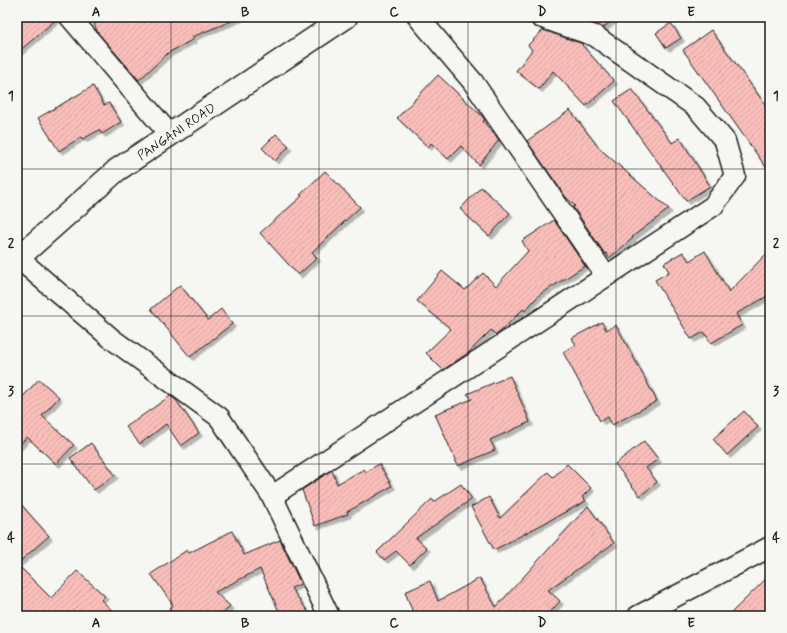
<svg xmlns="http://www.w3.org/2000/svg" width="787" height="633" font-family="Mynerve,sans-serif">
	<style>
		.building { fill: url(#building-hatch); stroke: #1c1c1c; filter: url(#shadow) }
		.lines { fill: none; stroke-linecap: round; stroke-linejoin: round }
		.street-casing { stroke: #1c1c1c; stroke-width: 23 }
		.secondary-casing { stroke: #1c1c1c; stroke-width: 25 }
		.street { stroke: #f6f6f2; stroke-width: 20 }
		.secondary { stroke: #f6f6f2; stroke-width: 22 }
		.grid { fill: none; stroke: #1c1c1c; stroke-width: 1; stroke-opacity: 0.55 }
		.labels { text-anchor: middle; stroke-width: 4; stroke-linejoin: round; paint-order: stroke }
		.street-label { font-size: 13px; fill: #1c1c1c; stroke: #f6f6f2 }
		.neatline { fill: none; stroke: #1c1c1c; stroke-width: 1.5 }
		.grid-label { font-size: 13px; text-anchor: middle; font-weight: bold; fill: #1c1c1c }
	</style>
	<defs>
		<pattern id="building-hatch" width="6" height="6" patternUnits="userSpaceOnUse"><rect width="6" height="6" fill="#fabeba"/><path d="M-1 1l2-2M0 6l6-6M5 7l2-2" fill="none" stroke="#d6a39f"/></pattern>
		<filter id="shadow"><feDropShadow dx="3.5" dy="3.5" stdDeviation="0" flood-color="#0004"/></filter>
	</defs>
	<rect width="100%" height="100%" fill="#f6f6f2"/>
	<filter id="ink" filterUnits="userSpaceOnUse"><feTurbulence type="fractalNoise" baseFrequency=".025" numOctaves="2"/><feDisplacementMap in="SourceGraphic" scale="8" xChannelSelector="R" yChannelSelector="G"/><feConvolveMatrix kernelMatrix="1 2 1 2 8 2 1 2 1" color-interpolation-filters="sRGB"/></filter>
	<g filter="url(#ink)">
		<g class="building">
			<path d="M 17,17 L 59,17 L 17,53 Z"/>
			<path d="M 107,17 L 239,17 L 239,18 L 192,37 L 194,39 L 168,53 L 139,80 L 98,33 L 94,24 Z"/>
			<path d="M 575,17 L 616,17 L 603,28 Z"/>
			<path d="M 671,23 L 681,38 L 666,48 L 656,33 Z"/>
			<path d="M 543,30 L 583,44 L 582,45 L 614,81 L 586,106 L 553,71 L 539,89 L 516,71 L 532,50 L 528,45 Z"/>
			<path d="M 711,30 L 770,111 L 770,173 L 683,50 Z"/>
			<path d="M 438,75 L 482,116 L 485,120 L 483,121 L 499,140 L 479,165 L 461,146 L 448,159 L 431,143 L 428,147 L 397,118 Z"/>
			<path d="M 93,86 L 104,105 L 109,103 L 121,122 L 102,134 L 99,130 L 83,139 L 81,137 L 59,151 L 38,118 Z"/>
			<path d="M 632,89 L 672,143 L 680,138 L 710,186 L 686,201 L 614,101 Z"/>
			<path d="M 570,110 L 599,148 L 669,209 L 632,237 L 633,238 L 609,258 L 606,253 L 605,254 L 573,207 L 575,206 L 565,196 L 527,141 Z"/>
			<path d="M 276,134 L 289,146 L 275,161 L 262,148 Z"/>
			<path d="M 325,171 L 360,207 L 312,252 L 317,258 L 298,275 L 260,233 L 302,196 L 300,195 Z"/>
			<path d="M 481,187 L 510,213 L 489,236 L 460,209 Z"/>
			<path d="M 554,220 L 585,266 L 539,295 L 525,311 L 523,309 L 500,332 L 496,335 L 491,330 L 468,353 L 443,370 L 426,353 L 451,329 L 417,301 L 442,271 L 465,290 L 483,273 L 496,286 L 528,251 L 522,241 Z"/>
			<path d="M 770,250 L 770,292 L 764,298 L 736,314 L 742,325 L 711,343 L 704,332 L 691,339 L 655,280 L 669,272 L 664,263 L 683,252 L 689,261 L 705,251 L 729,292 Z"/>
			<path d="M 180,285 L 208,320 L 221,309 L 232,324 L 190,357 L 151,309 Z"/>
			<path d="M 602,322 L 606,330 L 616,325 L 657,401 L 612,425 L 608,417 L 600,421 L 563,352 L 576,345 L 572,338 Z"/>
			<path d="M 510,376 L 530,422 L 490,440 L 495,450 L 458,466 L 435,414 L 472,399 L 467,394 Z"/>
			<path d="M 39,379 L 59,397 L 42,416 L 74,445 L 56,464 L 27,437 L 17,448 L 17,403 Z"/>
			<path d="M 170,396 L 176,400 L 199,433 L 181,446 L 166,424 L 140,444 L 126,427 Z"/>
			<path d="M 744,411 L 758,427 L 727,455 L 713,439 Z"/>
			<path d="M 644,441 L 658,459 L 646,468 L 657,482 L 640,496 L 615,464 Z"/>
			<path d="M 91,443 L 115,475 L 94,490 L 70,458 Z"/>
			<path d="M 379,464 L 392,486 L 347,512 L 348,514 L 315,526 L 302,490 L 332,470 L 337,484 L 364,469 L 366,472 Z"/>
			<path d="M 567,464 L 591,488 L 582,497 L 586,501 L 494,550 L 471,507 L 489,497 L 500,518 L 548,472 L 553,477 Z"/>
			<path d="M 461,484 L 472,499 L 416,538 L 427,548 L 410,565 L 396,551 L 384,560 L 377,552 L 432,499 L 434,502 Z"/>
			<path d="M 17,500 L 49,536 L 17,564 Z"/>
			<path d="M 588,506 L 614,543 L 548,590 L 560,601 L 547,616 L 412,616 L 414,615 L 405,592 L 430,581 L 438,601 L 480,578 L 496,607 Z"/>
			<path d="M 232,531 L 244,555 L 280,540 L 301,584 L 291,588 L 311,616 L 281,616 L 260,569 L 215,592 L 230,606 L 221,616 L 163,616 L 173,605 L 151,574 L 187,550 L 189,553 Z"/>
			<path d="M 17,564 L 51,598 L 77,571 L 105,596 L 101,600 L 118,616 L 17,616 Z"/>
			<path d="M 770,575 L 770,616 L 728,616 Z"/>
		</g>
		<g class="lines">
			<defs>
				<g id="street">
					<path d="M 70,17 L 170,135"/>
					<path d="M 418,17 L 473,82 L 606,276"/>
					<path d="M 18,258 L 112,339 L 219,417 L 272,496 L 329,616"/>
					<path d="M 272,496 L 713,206 L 735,176 L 725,141 L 696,107 L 595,36 L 540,17"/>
					<path d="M 638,616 L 770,547"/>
				</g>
				<path id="secondary" d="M 17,259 L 117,170 L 346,17"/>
			</defs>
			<use href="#street" class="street-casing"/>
			<use href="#secondary" class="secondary-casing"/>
			<use href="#street" class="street"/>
			<use href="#secondary" class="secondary"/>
		</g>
	</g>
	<path class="grid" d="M 171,17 L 171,616M 319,17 L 319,616M 468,17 L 468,616M 616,17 L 616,616M 17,169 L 770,169M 17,316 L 770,316M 17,464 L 770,464"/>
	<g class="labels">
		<g class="street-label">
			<text transform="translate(176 131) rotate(-34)" y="5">PANGANI ROAD</text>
		</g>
	</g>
	<rect width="787" height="633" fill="none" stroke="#f6f6f2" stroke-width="44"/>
	<rect x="22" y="22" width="743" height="589" class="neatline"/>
	<g class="grid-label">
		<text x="96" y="16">A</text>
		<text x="245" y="16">B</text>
		<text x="394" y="16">C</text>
		<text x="542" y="16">D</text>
		<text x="691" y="16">E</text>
		<text x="11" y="100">1</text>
		<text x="776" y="100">1</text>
		<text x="11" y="247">2</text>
		<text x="776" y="247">2</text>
		<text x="11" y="395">3</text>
		<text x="776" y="395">3</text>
		<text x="11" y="542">4</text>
		<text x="776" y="542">4</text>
		<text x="96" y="627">A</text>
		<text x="245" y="627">B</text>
		<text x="394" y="627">C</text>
		<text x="542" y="627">D</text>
		<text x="691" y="627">E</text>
	</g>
</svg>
